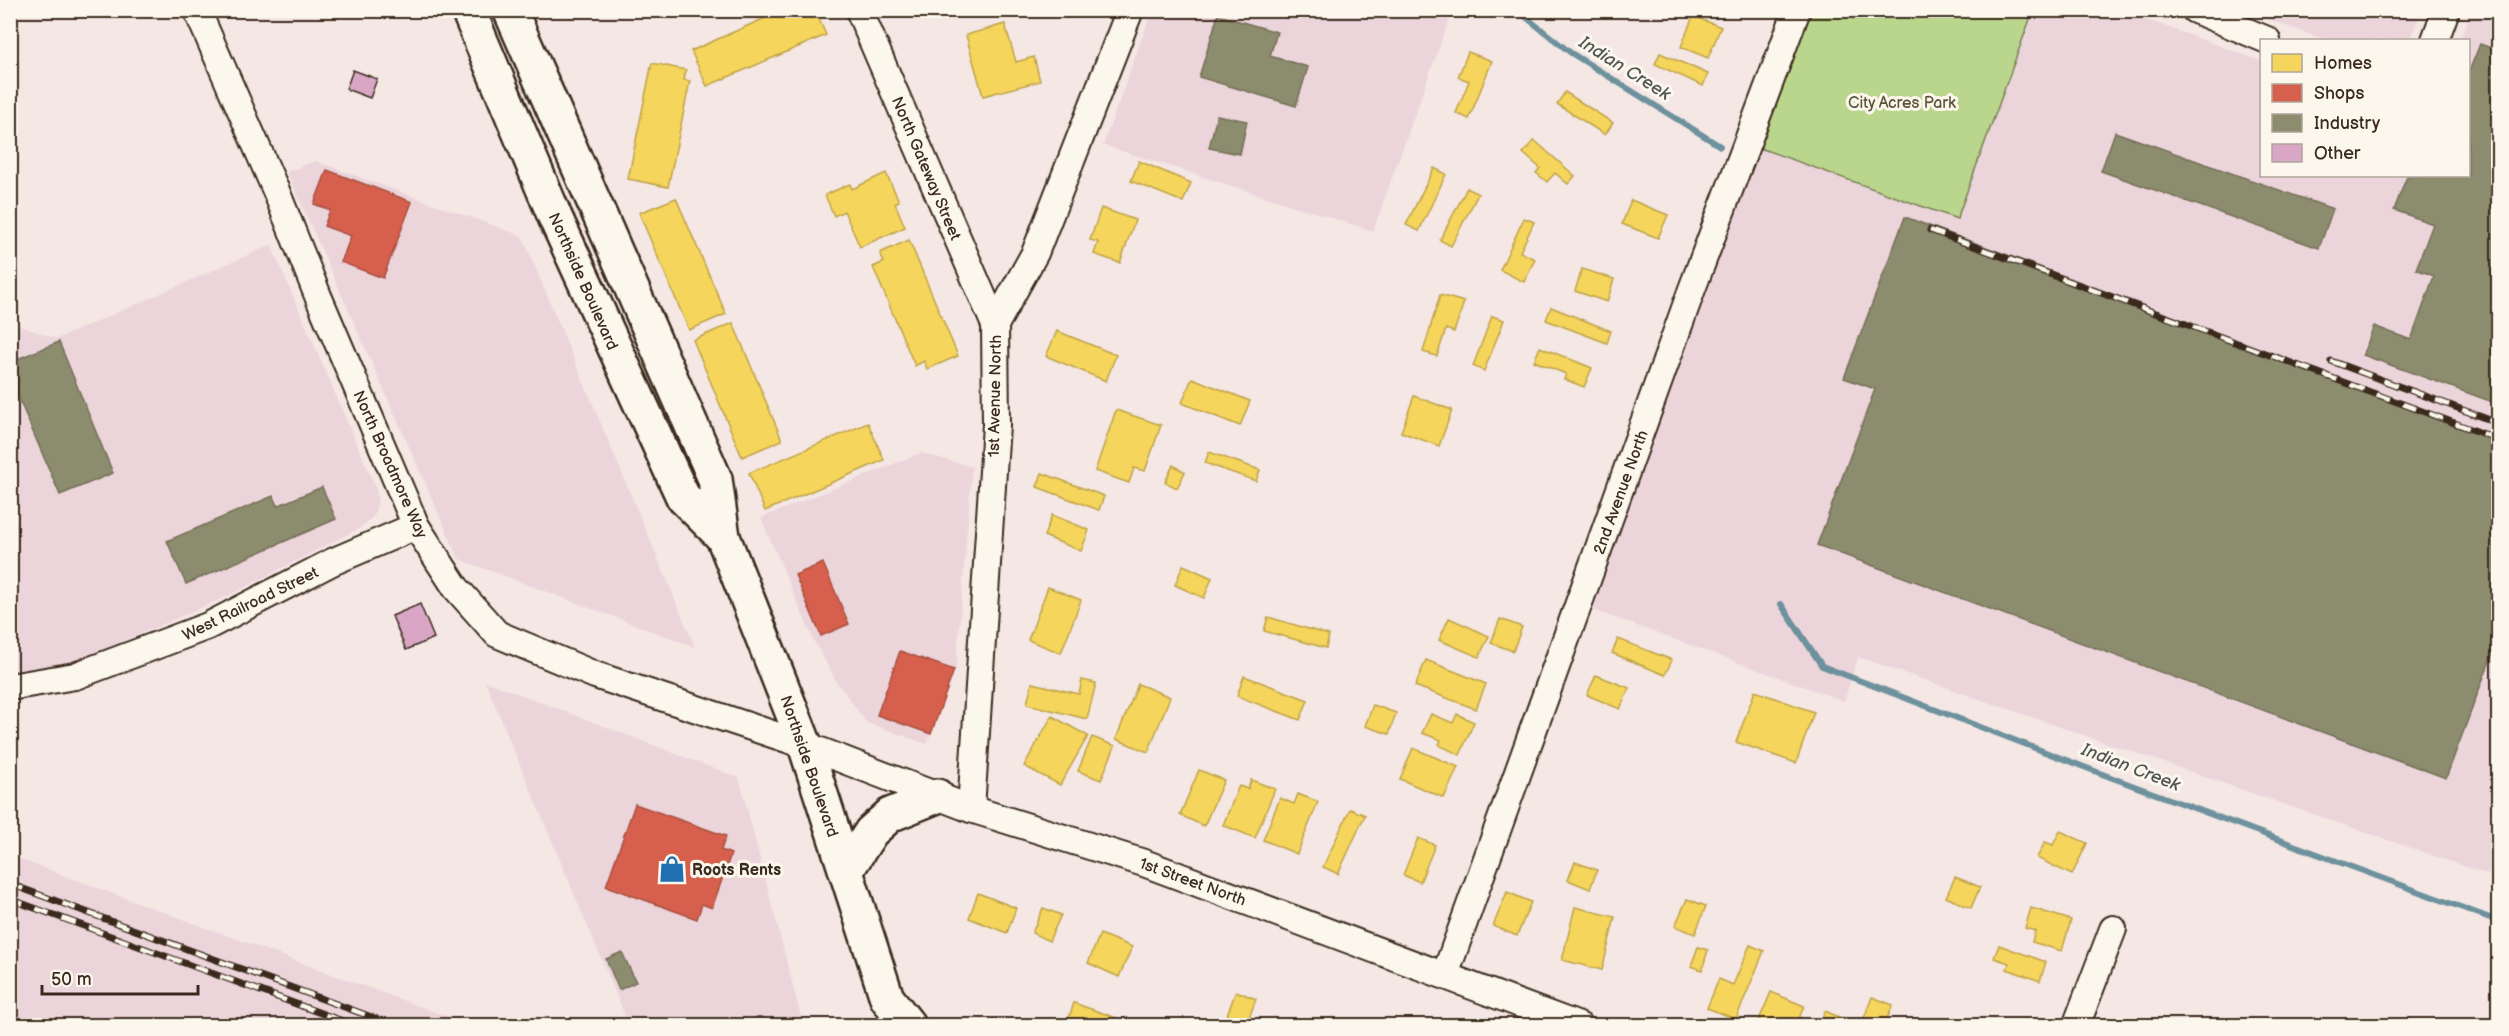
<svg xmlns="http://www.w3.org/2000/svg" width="2509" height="1036" font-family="'Balsamiq Sans',sans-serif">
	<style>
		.built { fill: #ecd4db }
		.green { fill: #bad58c; stroke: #7a8055; stroke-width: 1.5 }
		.homes { fill: #f6d55c; stroke: #bea249; stroke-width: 1.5 }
		.shops { fill: #d6604d; stroke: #a8503f; stroke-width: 1.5 }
		.industry { fill: #8c8c6e; stroke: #746f56; stroke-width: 1.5 }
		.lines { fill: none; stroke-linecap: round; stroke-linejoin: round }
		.stream { stroke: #6d919d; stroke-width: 6 }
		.building { fill: #d9a7c5; stroke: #3b2a1e; stroke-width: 1.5 }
		.minor-casing { stroke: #3b2a1e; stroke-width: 30 }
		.major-casing { stroke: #3b2a1e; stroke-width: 38 }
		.minor { stroke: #fbf7ec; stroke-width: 26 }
		.major { stroke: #fbf7ec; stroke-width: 33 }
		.rail-casing { stroke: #3b2a1e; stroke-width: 7 }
		.rail { stroke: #fbf7ec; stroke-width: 4.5; stroke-dasharray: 14; stroke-linecap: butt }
		.labels { text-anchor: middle; stroke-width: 6; stroke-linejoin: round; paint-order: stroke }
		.park-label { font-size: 16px; fill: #5b553a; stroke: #fbf7ec }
		.street-label { font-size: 16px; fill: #3b2a1e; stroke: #fbf7ec }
		.poi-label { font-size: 16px; font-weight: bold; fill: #3b2a1e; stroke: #fbf7ec; text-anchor: start }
		.water-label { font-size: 18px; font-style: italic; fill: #505553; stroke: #fbf7ec }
	</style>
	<rect width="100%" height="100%" fill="#f4e7e4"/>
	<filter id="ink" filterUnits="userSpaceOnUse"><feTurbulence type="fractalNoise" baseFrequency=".0167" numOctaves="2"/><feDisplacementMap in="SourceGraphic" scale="12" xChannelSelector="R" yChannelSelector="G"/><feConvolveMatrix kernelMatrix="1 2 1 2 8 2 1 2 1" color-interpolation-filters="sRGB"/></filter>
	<g filter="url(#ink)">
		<g class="built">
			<path d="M 1245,10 L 1452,11 L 1373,231 L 1103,145 L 1152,11 L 1208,11 L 1242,20 Z"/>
			<path d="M 2120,10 L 2261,61 L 2262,176 L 2468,176 L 2468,40 L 2460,40 L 2471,11 L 2498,11 L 2498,878 L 1858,657 L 1844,701 L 1593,610 L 1757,147 L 1957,219 L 2033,11 Z"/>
			<path d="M 2245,11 L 2422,11 L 2409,40 L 2326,40 Z"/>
			<path d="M 315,161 L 522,236 L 695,647 L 459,559 L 287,172 Z"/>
			<path d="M 271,245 L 375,486 L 378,500 L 374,516 L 360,528 L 228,596 L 44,676 L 11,678 L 11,323 L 57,339 Z"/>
			<path d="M 921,453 L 972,467 L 956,669 L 927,744 L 867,723 L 836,681 L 814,641 L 761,518 Z"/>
			<path d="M 485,681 L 739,778 L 803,1025 L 629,1025 Z"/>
			<path d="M 10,856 L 11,856 L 470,1025 L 11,1025 Z"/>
		</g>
		<path class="green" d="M 1807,11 L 2033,11 L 1957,219 L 1757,147 Z"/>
		<g class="homes">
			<path d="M 783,10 L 815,10 L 826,35 L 707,86 L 691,51 Z"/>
			<path d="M 1693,16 L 1721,27 L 1708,58 L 1681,47 Z"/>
			<path d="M 1005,24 L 1016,62 L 1034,57 L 1040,81 L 983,96 L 966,35 Z"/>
			<path d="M 1468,52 L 1492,61 L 1469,119 L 1456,113 L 1469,81 L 1458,77 Z"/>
			<path d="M 1660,53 L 1708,74 L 1703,86 L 1655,64 Z"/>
			<path d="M 652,63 L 686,70 L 684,80 L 690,81 L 668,187 L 628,179 Z"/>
			<path d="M 1565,92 L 1613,123 L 1605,135 L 1557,104 Z"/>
			<path d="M 1534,140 L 1575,176 L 1568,184 L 1555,173 L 1547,182 L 1536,173 L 1540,168 L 1523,153 Z"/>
			<path d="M 1139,161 L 1191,183 L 1183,202 L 1131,181 Z"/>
			<path d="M 1434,168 L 1446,174 L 1419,231 L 1406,225 Z"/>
			<path d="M 886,173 L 899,201 L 895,203 L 905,227 L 860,247 L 844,211 L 834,216 L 825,195 L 850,184 L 852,189 Z"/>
			<path d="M 1467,188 L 1478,194 L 1451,246 L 1440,240 Z"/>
			<path d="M 676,198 L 726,314 L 689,330 L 639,213 Z"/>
			<path d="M 1631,200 L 1668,215 L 1658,238 L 1622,224 Z"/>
			<path d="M 1101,208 L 1135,220 L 1120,263 L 1094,254 L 1098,242 L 1090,240 Z"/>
			<path d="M 1524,218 L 1534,222 L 1520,252 L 1535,259 L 1524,282 L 1500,270 Z"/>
			<path d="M 909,240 L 958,356 L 927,369 L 924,361 L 915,366 L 873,267 L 884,262 L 880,253 Z"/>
			<path d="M 1582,269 L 1614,279 L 1607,302 L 1575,291 Z"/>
			<path d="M 1440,295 L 1464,302 L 1454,332 L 1446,329 L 1437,356 L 1423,352 Z"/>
			<path d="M 1551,307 L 1611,331 L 1607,343 L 1546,320 Z"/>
			<path d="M 1492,316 L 1504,320 L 1484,371 L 1473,366 Z"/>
			<path d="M 733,323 L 782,440 L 742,457 L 693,340 Z"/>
			<path d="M 1057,331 L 1116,355 L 1106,381 L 1046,356 Z"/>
			<path d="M 1540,347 L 1592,368 L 1584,387 L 1564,379 L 1566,374 L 1534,361 Z"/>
			<path d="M 1192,378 L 1250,401 L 1240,426 L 1182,403 Z"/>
			<path d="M 1414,396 L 1452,410 L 1439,446 L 1401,432 Z"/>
			<path d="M 1116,410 L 1161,425 L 1145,471 L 1134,468 L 1129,483 L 1095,471 Z"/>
			<path d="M 868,423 L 884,460 L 765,511 L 749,473 Z"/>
			<path d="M 1209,452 L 1260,470 L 1256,481 L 1205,463 Z"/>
			<path d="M 1173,465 L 1185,472 L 1177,488 L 1165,482 Z"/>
			<path d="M 1042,473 L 1104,496 L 1099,510 L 1037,487 Z"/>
			<path d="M 1052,515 L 1089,530 L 1081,551 L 1044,536 Z"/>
			<path d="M 1183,565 L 1212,578 L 1204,598 L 1175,585 Z"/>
			<path d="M 1048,587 L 1081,600 L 1061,653 L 1028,640 Z"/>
			<path d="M 1268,617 L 1329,635 L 1326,648 L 1264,631 Z"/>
			<path d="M 1449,618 L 1489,636 L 1479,657 L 1439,640 Z"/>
			<path d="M 1500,619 L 1522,627 L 1513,651 L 1491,643 Z"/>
			<path d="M 1618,639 L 1672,660 L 1665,675 L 1612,653 Z"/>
			<path d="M 1426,660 L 1486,684 L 1476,709 L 1415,686 Z"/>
			<path d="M 1596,675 L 1629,688 L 1620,709 L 1587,695 Z"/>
			<path d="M 1244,676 L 1308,700 L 1300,720 L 1237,696 Z"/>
			<path d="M 1082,680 L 1096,683 L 1087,719 L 1027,704 L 1032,683 L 1079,694 Z"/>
			<path d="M 1138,684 L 1170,697 L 1148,752 L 1116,739 Z"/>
			<path d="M 1755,691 L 1814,712 L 1796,763 L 1736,742 Z"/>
			<path d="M 1373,705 L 1396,713 L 1389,734 L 1365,726 Z"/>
			<path d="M 1431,714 L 1453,723 L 1457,714 L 1474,722 L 1460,755 L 1439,745 L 1441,740 L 1422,733 Z"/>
			<path d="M 1052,716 L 1088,736 L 1060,785 L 1024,766 Z"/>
			<path d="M 1092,737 L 1115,746 L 1101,780 L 1078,771 Z"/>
			<path d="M 1413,748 L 1458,767 L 1444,798 L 1400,779 Z"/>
			<path d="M 1199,770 L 1224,780 L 1204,826 L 1180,815 Z"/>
			<path d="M 1251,780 L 1275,789 L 1255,838 L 1223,825 L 1239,786 L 1248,789 Z"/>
			<path d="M 1298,794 L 1318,802 L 1297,854 L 1263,840 L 1280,798 L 1294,804 Z"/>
			<path d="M 1350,809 L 1365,815 L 1338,874 L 1323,867 Z"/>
			<path d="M 2060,831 L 2087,843 L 2072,875 L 2037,858 L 2045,842 L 2053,845 Z"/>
			<path d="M 1418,838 L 1435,845 L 1420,882 L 1403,875 Z"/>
			<path d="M 1575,862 L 1597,870 L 1590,889 L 1568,880 Z"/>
			<path d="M 1955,877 L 1980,887 L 1971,908 L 1946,897 Z"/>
			<path d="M 1507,892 L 1531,902 L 1517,936 L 1493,926 Z"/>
			<path d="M 978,893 L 1016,908 L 1007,933 L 969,918 Z"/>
			<path d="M 1687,899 L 1706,906 L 1695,934 L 1675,926 Z"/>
			<path d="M 1575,907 L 1615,917 L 1602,970 L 1562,960 Z"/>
			<path d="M 1043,908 L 1061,915 L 1049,941 L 1032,933 Z"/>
			<path d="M 2031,908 L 2071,920 L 2062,951 L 2032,942 L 2035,931 L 2025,928 Z"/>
			<path d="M 1100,934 L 1132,947 L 1119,977 L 1088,963 Z"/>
			<path d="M 1750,945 L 1764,951 L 1736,1019 L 1707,1008 L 1719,979 L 1733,985 Z"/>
			<path d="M 1999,945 L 2046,962 L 2040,981 L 2007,969 L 2009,963 L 1994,958 Z"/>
			<path d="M 1698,947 L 1708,950 L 1702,970 L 1691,966 Z"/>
			<path d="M 1236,991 L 1256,999 L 1246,1026 L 1224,1023 Z"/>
			<path d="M 1771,992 L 1804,1006 L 1796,1026 L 1757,1025 Z"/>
			<path d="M 1872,997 L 1893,1005 L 1884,1026 L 1861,1026 Z"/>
			<path d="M 1074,1003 L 1122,1020 L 1120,1026 L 1066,1026 Z"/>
			<path d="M 1825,1011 L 1846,1020 L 1844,1026 L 1819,1026 Z"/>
		</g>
		<g class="shops">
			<path d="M 327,170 L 412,202 L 383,278 L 341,262 L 351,236 L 324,226 L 330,210 L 314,204 Z"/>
			<path d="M 823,563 L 849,624 L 821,636 L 795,575 Z"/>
			<path d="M 900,651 L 954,670 L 931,734 L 877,715 Z"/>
			<path d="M 635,804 L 726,836 L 721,850 L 731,854 L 712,908 L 702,904 L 697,919 L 606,886 Z"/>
		</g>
		<g class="industry">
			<path d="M 1218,15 L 1277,32 L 1270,56 L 1308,67 L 1296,106 L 1199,77 Z"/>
			<path d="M 2480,44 L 2497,50 L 2498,47 L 2498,404 L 2363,355 L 2374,326 L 2411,340 L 2434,276 L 2416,269 L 2433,224 L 2394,210 L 2407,176 L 2468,176 L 2468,74 Z"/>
			<path d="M 1217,115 L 1247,121 L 1240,154 L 1209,148 Z"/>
			<path d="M 2115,132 L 2333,209 L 2319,248 L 2101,171 Z"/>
			<path d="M 1905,217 L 2498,437 L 2498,639 L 2446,778 L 1817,545 L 1875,389 L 1844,378 Z"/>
			<path d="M 59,342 L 113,473 L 60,495 L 10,378 L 10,362 Z"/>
			<path d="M 322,487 L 336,519 L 186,584 L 167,541 L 273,496 L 277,506 Z"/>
			<path d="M 622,952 L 636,982 L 619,990 L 606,959 Z"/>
		</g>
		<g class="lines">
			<g class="stream">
				<path d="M 1517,10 L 1571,53 L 1720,146"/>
				<path d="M 1781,604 L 1822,666 L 2110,777 L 2498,921"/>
			</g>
		</g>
		<g class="building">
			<path d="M 353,70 L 377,79 L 370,98 L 346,89 Z"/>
			<path d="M 420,604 L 434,638 L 406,650 L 392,616 Z"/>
		</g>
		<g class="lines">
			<defs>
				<g id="minor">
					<path d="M 197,10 L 277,193 L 318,296 L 416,526 L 456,588 L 497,634 L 595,675 L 805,745 L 971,809 L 1144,863 L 1579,1026"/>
					<path d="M 859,10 L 995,325"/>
					<path d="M 2195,10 L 2267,40"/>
					<path d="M 2435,40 L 2446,10"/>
					<path d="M 10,687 L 75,676 L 208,626 L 332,562 L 416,526"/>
					<path d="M 971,809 L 996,425 L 995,325 L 1035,253 L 1130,10"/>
					<path d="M 1445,975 L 1692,289 L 1797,10"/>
					<path d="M 2076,1026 L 2113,929"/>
				</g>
				<g id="major">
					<path d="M 468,10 L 555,217 L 683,497 L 723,537"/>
					<path d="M 510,10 L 715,479 L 723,537 L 805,745 L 887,998 L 909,1026"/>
					<path d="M 846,871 L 871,832 L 890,815 L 937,796"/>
				</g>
			</defs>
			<use href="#minor" class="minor-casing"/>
			<use href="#major" class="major-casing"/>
			<use href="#minor" class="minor"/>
			<use href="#major" class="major"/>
			<defs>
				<g id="rail">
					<path d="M 1930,230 L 2498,439"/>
					<path d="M 2331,361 L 2498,423"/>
					<path d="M 10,884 L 396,1026"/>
					<path d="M 10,899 L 356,1026"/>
				</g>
			</defs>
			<use href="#rail" class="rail-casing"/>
			<use href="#rail" class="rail"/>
		</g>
	</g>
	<defs>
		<symbol id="shop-bare" viewBox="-9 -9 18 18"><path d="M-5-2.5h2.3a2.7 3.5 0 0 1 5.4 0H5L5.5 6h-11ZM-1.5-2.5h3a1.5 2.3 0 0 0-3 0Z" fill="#1f6fb2" stroke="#fbf7ec" stroke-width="2.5" paint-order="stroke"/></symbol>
	</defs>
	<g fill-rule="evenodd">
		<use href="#shop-bare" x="653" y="850" width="38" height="38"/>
	</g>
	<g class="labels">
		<g class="park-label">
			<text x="1902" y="108">City Acres Park</text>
		</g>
		<g class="street-label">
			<text transform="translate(927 168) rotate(67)" y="6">North Gateway Street</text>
			<text transform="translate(584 281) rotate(66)" y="6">Northside Boulevard</text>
			<text transform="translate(994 396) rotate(-89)" y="6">1st Avenue North</text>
			<text transform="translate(391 464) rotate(66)" y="6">North Broadmore Way</text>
			<text transform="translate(1620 492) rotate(-70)" y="6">2nd Avenue North</text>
			<text transform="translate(250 603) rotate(-26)" y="6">West Railroad Street</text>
			<text transform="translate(810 766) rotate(71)" y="6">Northside Boulevard</text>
			<text transform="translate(1193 881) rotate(20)" y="6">1st Street North</text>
		</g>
		<g class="poi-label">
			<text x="692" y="875">Roots Rents</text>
		</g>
		<g class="water-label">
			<text transform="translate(1625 68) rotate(32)" y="6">Indian Creek</text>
			<text transform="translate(2131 767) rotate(21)" y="6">Indian Creek</text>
		</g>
	</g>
	<rect width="2509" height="1036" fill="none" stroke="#fbf7ec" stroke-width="36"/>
	<rect x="18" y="18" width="2473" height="1000" fill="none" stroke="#3b2a1e" stroke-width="2" filter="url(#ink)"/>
	<rect x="2260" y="39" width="210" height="138" fill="#fbf7ec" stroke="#aea59a" stroke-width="1.5"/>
	<rect x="2272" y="54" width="30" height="18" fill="#f6d55c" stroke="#aea59a" stroke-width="1.5"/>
	<text x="2314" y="69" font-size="18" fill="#3b2a1e">Homes</text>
	<rect x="2272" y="84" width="30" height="18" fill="#d6604d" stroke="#aea59a" stroke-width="1.5"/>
	<text x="2314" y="99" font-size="18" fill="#3b2a1e">Shops</text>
	<rect x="2272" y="114" width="30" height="18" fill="#8c8c6e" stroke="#aea59a" stroke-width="1.5"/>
	<text x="2314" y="129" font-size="18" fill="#3b2a1e">Industry</text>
	<rect x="2272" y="144" width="30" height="18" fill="#d9a7c5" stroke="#aea59a" stroke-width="1.5"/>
	<text x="2314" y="159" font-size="18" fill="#3b2a1e">Other</text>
	<path d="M42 985v9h156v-9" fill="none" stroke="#3b2a1e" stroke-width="3"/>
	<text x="51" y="985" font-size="18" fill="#3b2a1e" stroke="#fbf7ec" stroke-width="4.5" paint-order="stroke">50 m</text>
</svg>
